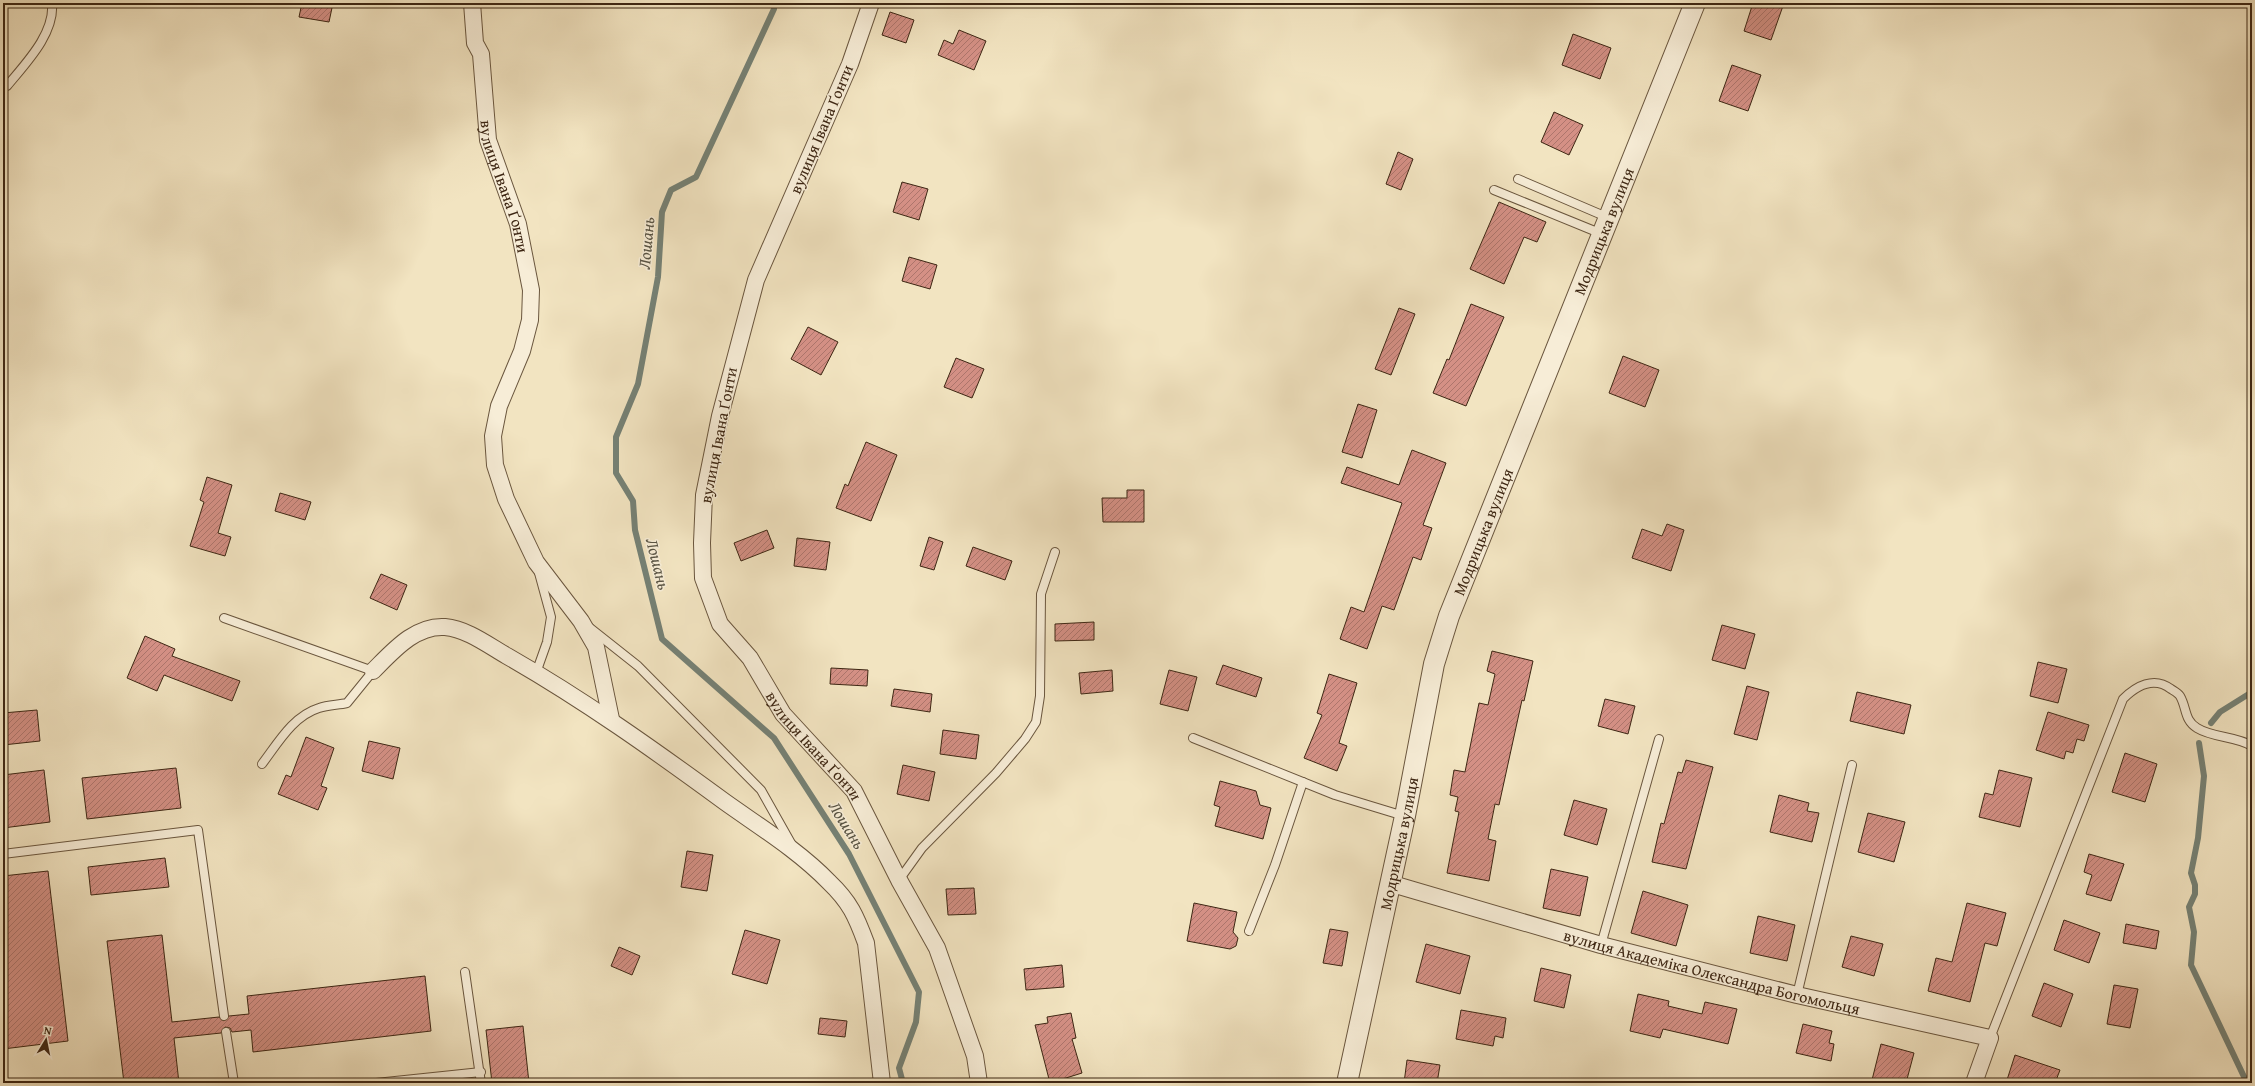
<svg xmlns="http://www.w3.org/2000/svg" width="2255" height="1086" font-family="'Gentium Book Plus',serif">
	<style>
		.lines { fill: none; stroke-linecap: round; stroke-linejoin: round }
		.stream { stroke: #758175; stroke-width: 6 }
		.building { fill: url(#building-hatch); stroke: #3d2613 }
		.service-casing { stroke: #6a563e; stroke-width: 10 }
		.minor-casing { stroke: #6a563e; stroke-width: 18 }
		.tertiary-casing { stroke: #6a563e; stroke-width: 22 }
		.service { stroke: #f7edd7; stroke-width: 8 }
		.minor { stroke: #f7edd7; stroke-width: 16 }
		.tertiary { stroke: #f7edd7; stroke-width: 20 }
		.labels { text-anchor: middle; stroke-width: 3; stroke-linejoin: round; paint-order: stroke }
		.street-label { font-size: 16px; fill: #3d2613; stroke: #f7edd7 }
		.water-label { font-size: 17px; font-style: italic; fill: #595444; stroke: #f7edd7 }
	</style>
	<defs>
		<pattern id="building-hatch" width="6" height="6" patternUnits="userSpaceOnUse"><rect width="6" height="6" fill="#d49085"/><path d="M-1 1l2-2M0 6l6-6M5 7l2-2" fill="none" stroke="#ad756c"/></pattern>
	</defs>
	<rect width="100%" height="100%" fill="#f2e4c1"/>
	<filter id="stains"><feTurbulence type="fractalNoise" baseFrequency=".005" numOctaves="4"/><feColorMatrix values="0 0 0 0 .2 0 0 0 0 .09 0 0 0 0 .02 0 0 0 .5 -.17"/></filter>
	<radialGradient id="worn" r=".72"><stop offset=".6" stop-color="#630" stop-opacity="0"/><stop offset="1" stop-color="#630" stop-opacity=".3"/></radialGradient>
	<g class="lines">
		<g class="stream">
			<path d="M 774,3 L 774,9 L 696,177 L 671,190 L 662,212 L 658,277 L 638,384 L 616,437 L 616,473 L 633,501 L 635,530 L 662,639 L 774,738 L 849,854 L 919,992 L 916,1022 L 899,1068 L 903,1083"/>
			<path d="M 2211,723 L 2220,712 L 2252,692"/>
			<path d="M 2199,743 L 2204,776 L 2198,838 L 2191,873 L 2195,885 L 2195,894 L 2189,907 L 2194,932 L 2191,965 L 2247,1083"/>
		</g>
	</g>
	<g class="building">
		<path d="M 302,3 L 333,3 L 329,22 L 299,17 Z"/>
		<path d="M 1753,3 L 1784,3 L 1771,40 L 1744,31 Z"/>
		<path d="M 890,12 L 914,20 L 906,43 L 882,35 Z"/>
		<path d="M 959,30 L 986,41 L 974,70 L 938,55 L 944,40 L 953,44 Z"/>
		<path d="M 1573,34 L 1611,48 L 1600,79 L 1562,65 Z"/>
		<path d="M 1732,65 L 1761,75 L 1748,111 L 1719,101 Z"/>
		<path d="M 1554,112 L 1583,125 L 1569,155 L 1541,142 Z"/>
		<path d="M 1398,152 L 1413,159 L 1401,190 L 1386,184 Z"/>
		<path d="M 902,182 L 928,189 L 919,220 L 893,212 Z"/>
		<path d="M 1499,202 L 1546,222 L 1537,242 L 1524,237 L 1504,284 L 1470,269 Z"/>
		<path d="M 909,257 L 937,265 L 930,289 L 902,281 Z"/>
		<path d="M 1471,304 L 1504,317 L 1466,406 L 1433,393 L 1447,359 L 1449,360 Z"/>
		<path d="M 1399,308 L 1415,314 L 1391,375 L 1375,369 Z"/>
		<path d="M 808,327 L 838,342 L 821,375 L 791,359 Z"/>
		<path d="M 1623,356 L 1659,370 L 1645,407 L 1609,393 Z"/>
		<path d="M 956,358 L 984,369 L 972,398 L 944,387 Z"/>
		<path d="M 1358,404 L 1377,410 L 1362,458 L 1342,452 Z"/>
		<path d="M 866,442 L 897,455 L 871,521 L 836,508 L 845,484 L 848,486 Z"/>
		<path d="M 1412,450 L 1446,463 L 1423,525 L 1432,528 L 1421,560 L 1413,557 L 1394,610 L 1382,606 L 1367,649 L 1340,639 L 1351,607 L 1364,612 L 1402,503 L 1341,483 L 1347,467 L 1399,485 Z"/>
		<path d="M 207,477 L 232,485 L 218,533 L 231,537 L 225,556 L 190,546 L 204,502 L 200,500 Z"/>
		<path d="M 1127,490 L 1144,490 L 1144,522 L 1103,522 L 1102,498 L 1127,498 Z"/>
		<path d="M 280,493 L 311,502 L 305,520 L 275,511 Z"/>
		<path d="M 1667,524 L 1684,530 L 1671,571 L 1632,558 L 1642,529 L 1662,536 Z"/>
		<path d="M 767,530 L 774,548 L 741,561 L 734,543 Z"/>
		<path d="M 929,537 L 943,542 L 934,570 L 920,566 Z"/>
		<path d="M 797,538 L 830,542 L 826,570 L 794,566 Z"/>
		<path d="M 973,547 L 1012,561 L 1005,580 L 966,566 Z"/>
		<path d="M 381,574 L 407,585 L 397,610 L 370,598 Z"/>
		<path d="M 1094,622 L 1094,640 L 1055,641 L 1055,624 Z"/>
		<path d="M 1722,625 L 1755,634 L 1745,669 L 1712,660 Z"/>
		<path d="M 145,636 L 175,649 L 172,656 L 240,681 L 232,701 L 164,675 L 157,691 L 127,678 Z"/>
		<path d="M 1492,651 L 1533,661 L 1524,701 L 1522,700 L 1499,805 L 1495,804 L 1488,839 L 1496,841 L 1489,881 L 1447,873 L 1459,812 L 1455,811 L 1458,797 L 1450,795 L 1454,770 L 1465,772 L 1479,703 L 1488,705 L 1495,674 L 1487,671 Z"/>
		<path d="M 2038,662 L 2067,669 L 2058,703 L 2030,696 Z"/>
		<path d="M 1223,665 L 1262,678 L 1256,697 L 1216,684 Z"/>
		<path d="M 831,668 L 868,670 L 867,686 L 830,684 Z"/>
		<path d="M 1112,670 L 1113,691 L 1081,694 L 1079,673 Z"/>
		<path d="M 1169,670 L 1197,677 L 1188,711 L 1160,704 Z"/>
		<path d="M 1329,674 L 1357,683 L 1339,743 L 1347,746 L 1337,771 L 1304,758 L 1322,715 L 1317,713 Z"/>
		<path d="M 1747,686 L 1769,692 L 1757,740 L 1734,734 Z"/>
		<path d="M 894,689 L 932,694 L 930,712 L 891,706 Z"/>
		<path d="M 1857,692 L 1911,705 L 1904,734 L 1850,721 Z"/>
		<path d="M 1605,699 L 1635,706 L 1628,734 L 1598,726 Z"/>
		<path d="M 37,710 L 40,741 L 3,745 L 3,713 Z"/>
		<path d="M 2048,712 L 2089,725 L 2084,741 L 2077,739 L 2073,753 L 2066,751 L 2064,759 L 2036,750 Z"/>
		<path d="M 943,730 L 979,735 L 976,759 L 940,754 Z"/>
		<path d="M 306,737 L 334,748 L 321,786 L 327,788 L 318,810 L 278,794 L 286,775 L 291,777 Z"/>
		<path d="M 369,741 L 400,748 L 393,779 L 362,771 Z"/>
		<path d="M 2125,753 L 2157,764 L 2145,802 L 2112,792 Z"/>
		<path d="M 1686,760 L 1713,767 L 1686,869 L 1652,862 L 1661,823 L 1664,824 L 1678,772 L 1682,773 Z"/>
		<path d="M 903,765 L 935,772 L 929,801 L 897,794 Z"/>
		<path d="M 176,768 L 181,808 L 87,819 L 82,778 Z"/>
		<path d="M 44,770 L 50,822 L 3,828 L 3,775 Z"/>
		<path d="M 1999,770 L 2032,778 L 2020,827 L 1979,817 L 1985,793 L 1993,795 Z"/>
		<path d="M 1220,781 L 1256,791 L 1260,805 L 1271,808 L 1263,839 L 1215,826 L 1220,807 L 1214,805 Z"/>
		<path d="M 1779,795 L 1809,803 L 1807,811 L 1819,813 L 1812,842 L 1770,832 Z"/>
		<path d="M 1574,800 L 1607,809 L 1597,845 L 1564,835 Z"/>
		<path d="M 1868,813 L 1905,822 L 1894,862 L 1858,852 Z"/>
		<path d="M 687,851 L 713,855 L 707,891 L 681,887 Z"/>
		<path d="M 2089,854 L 2124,864 L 2111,901 L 2086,894 L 2092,875 L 2084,872 Z"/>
		<path d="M 165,858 L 169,887 L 91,895 L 88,867 Z"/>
		<path d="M 1551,869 L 1588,877 L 1580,916 L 1543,908 Z"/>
		<path d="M 48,871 L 68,1041 L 3,1049 L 3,876 Z"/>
		<path d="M 974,888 L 976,914 L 948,915 L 946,889 Z"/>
		<path d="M 1643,891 L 1688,905 L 1676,946 L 1631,933 Z"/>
		<path d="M 1194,903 L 1237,912 L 1233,932 L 1238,938 L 1236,946 L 1230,949 L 1187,941 Z"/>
		<path d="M 1967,903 L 2006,913 L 1997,946 L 1985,943 L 1970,1002 L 1928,991 L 1936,958 L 1952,962 Z"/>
		<path d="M 1758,916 L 1795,925 L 1787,961 L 1750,953 Z"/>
		<path d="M 2064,920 L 2100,933 L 2089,963 L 2054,950 Z"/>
		<path d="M 2126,924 L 2159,931 L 2156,949 L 2123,943 Z"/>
		<path d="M 1330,929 L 1348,932 L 1342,966 L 1323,963 Z"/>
		<path d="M 745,930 L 780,940 L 767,984 L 732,974 Z"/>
		<path d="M 162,935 L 172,1022 L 219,1017 L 224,1021 L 229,1016 L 249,1014 L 247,996 L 425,976 L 431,1031 L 253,1052 L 251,1030 L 232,1032 L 230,1028 L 225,1027 L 221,1033 L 174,1038 L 179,1083 L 124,1083 L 107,941 Z"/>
		<path d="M 1851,936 L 1883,944 L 1874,976 L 1842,967 Z"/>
		<path d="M 1426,944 L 1470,956 L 1460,994 L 1416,982 Z"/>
		<path d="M 619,947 L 640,956 L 632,975 L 611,966 Z"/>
		<path d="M 1062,965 L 1064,987 L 1026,990 L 1024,969 Z"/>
		<path d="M 1541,968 L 1571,975 L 1564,1008 L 1534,1001 Z"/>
		<path d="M 2044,983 L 2073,994 L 2061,1027 L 2032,1016 Z"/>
		<path d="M 2114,985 L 2138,989 L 2130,1028 L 2107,1024 Z"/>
		<path d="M 1638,994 L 1669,1001 L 1668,1006 L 1702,1014 L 1705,1002 L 1737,1009 L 1728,1044 L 1663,1029 L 1660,1038 L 1630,1031 Z"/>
		<path d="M 1461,1010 L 1506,1018 L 1503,1038 L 1495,1036 L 1493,1046 L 1456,1039 Z"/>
		<path d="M 1071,1013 L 1076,1038 L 1072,1039 L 1082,1073 L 1050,1083 L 1035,1025 L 1048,1023 L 1047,1017 Z"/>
		<path d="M 820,1018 L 847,1021 L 845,1037 L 818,1034 Z"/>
		<path d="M 1803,1024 L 1832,1031 L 1829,1043 L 1834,1044 L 1831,1061 L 1796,1053 Z"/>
		<path d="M 523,1026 L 529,1083 L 492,1083 L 486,1030 Z"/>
		<path d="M 1881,1044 L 1914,1053 L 1906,1083 L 1883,1083 L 1872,1080 Z"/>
		<path d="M 2015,1055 L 2060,1070 L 2055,1083 L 2006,1083 Z"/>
		<path d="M 1407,1060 L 1440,1065 L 1437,1083 L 1404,1083 Z"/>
	</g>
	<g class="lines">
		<defs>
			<g id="service">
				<path d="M 3,87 L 7,86 C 25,64 55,34 52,3"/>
				<path d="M 1518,179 L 1609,218"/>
				<path d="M 1494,190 L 1602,234"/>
				<path d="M 224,618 L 373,671 L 347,703 C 338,705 328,705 319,708 C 293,716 278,743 262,764"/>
				<path d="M 590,628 L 638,666 L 761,790 L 792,845"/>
				<path d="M 536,673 L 547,642 L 551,617 L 539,573"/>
				<path d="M 1193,738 L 1335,795 L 1404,816"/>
				<path d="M 3,854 L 198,830 L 224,1016"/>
				<path d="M 899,880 L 922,848 L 996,773 L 1025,739 L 1036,722 L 1040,696 L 1041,594 L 1055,552"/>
				<path d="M 1249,931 L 1275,865 L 1303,782"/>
				<path d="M 1601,945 L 1659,739"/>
				<path d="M 465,972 L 481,1083"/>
				<path d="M 1797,995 L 1852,765"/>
				<path d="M 226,1032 L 234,1083"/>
				<path d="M 1990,1038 L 2123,699 C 2136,686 2154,676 2171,689 C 2174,691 2178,693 2180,696 C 2187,708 2184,720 2197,728 C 2213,738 2236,736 2252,746"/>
				<path d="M 376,1083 L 481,1072"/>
			</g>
			<g id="minor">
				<path id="s1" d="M 472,3 L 475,43 L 481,54 L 488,140 L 518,224 L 531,290 L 530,320 L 522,351 L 499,406 L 493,436 L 495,465 L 506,499 L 536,562 L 581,621 L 596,647 L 611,719"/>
				<path id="s2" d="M 871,3 L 850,64 L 756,280 L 720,416 L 704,495 L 702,543 L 703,578 L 720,624 L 750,658 L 783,714 L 854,791 L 899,880 L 937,948 L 975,1056 L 979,1083"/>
				<path d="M 373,671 C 393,651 415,625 445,627 C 467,629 488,645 507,656 C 584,700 654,750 725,802 C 760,827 799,851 829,882 C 850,902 856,916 866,943 L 882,1083"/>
				<path id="s3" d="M 1389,883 L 1601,945 L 1797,995 L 1990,1038 L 1974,1083"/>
			</g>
			<g id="tertiary">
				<path id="s4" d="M 1347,1083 L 1405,816 L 1434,664 L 1449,616 L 1695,3"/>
			</g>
		</defs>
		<use href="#service" class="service-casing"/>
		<use href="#minor" class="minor-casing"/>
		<use href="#tertiary" class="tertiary-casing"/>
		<use href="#service" class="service"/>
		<use href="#minor" class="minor"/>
		<use href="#tertiary" class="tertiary"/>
	</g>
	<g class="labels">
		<g class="street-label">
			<text transform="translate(821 129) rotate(-67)" y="6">вулиця Івана Ґонти</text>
			<text dy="6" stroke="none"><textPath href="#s1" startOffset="188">вулиця Івана Ґонти</textPath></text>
			<text dy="6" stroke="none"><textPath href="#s4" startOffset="893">Модрицька вулиця</textPath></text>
			<text transform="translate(718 435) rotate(-79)" y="6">вулиця Івана Ґонти</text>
			<text dy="6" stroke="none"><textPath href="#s4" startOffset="569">Модрицька вулиця</textPath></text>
			<text dy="6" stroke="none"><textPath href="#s2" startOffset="808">вулиця Івана Ґонти</textPath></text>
			<text dy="6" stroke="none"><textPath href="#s4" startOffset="245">Модрицька вулиця</textPath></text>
			<text dy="6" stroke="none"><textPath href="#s3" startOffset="335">вулиця Академіка Олександра Богомольця</textPath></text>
		</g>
		<g class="water-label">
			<text transform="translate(646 243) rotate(-85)" y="6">Лошань</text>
			<text transform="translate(658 564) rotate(76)" y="6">Лошань</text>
			<text transform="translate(847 825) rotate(58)" y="6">Лошань</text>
		</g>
	</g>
	<rect width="2255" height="1086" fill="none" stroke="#f2e4c1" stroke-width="16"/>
	<rect x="4" y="4" width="2247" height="1078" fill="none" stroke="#3d2613" stroke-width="2"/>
	<rect x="8" y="8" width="2239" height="1070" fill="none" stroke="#3d2613"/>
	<g transform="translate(46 1040) rotate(10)" stroke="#f7edd7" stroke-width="3" paint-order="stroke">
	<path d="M0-3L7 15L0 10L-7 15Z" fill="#3d2613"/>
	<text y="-6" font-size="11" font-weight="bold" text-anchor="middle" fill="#3d2613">N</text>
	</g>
	<rect width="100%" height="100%" filter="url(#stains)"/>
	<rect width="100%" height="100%" fill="url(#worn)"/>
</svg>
